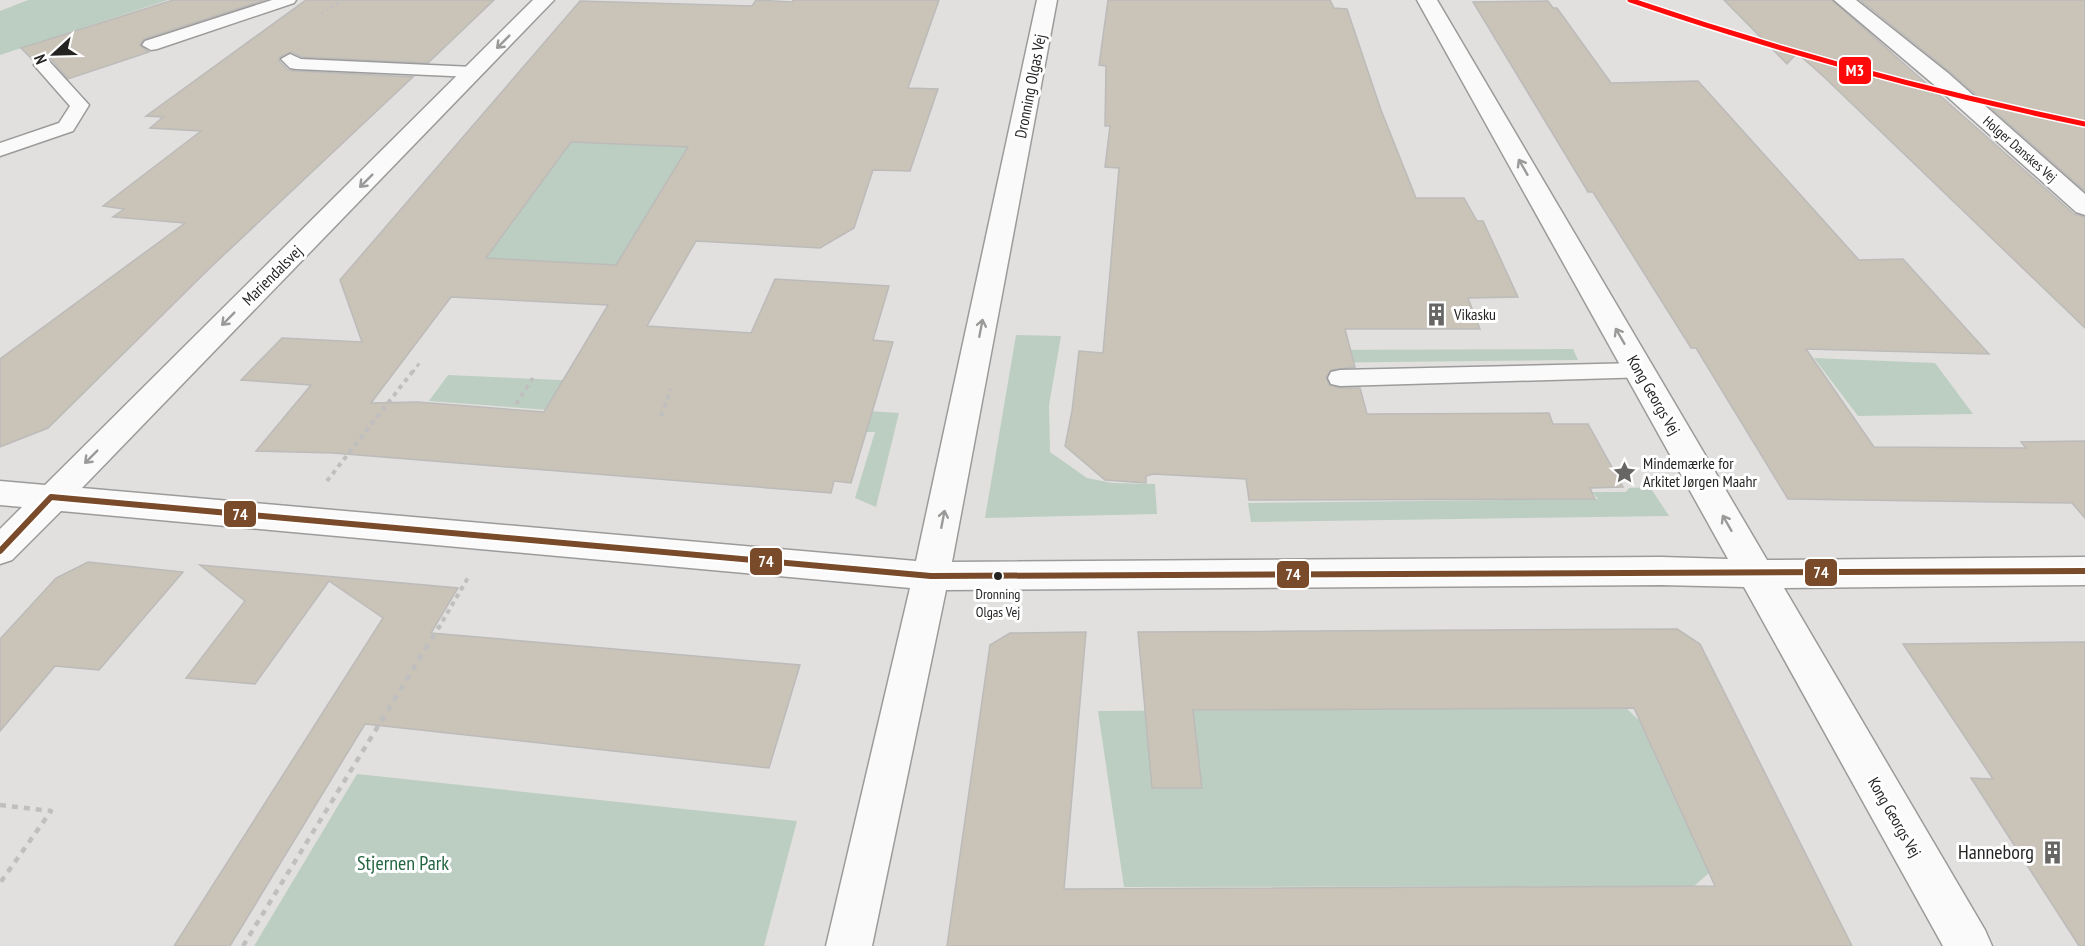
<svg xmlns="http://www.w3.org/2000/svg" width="2085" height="946" font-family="'PT Sans Narrow',sans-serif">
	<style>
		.green { fill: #bccec1 }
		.building { fill: #c9c3b8; stroke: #bcbbba; stroke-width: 1.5; fill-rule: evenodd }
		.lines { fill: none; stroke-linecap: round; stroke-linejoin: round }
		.service-casing { stroke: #9c9b9a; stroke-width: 3 }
		.minor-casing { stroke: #9c9b9a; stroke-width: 3 }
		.path-far3 { stroke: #c0bfbf; stroke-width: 2; stroke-dasharray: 3 3; stroke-linecap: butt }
		.path-far2 { stroke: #c0bfbf; stroke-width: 3; stroke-dasharray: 4 4; stroke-linecap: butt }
		.path-far1 { stroke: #c0bfbf; stroke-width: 4; stroke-dasharray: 4.5 4.5; stroke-linecap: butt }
		.path { stroke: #c0bfbf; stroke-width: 4.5; stroke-dasharray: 6 6; stroke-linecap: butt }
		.service { fill: #fafafa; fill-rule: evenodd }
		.minor { fill: #fafafa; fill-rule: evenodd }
		.bus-1-casing { stroke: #fff; stroke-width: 10 }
		.bus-1 { stroke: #7a4b2a; stroke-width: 6 }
		.metro-1-casing { stroke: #fff; stroke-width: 8 }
		.metro-1 { stroke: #ff0a0a; stroke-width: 5 }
		.oneway { stroke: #9a9a99 }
		.bus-dot { fill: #252423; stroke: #fff; stroke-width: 2 }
		.labels { text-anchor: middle; stroke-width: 6; stroke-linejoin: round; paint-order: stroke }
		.far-street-label { font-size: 14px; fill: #252423; stroke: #fff }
		.bus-label { font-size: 14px; fill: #252423; stroke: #fff }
		.street-label { font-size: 16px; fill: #252423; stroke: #fff }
		.poi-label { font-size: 16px; fill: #252423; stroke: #fff; text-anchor: start }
		.near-poi-label { font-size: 20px; fill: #252423; stroke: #fff; text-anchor: end }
		.near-park-label { font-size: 20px; fill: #236441; stroke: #fff }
		.line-badge { stroke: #fff; stroke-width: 2 }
		.badge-label { font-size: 16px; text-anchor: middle; font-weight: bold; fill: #fff }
	</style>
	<rect width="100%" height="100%" fill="#e1e0de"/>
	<g class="green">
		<path d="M 28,0 L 168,0 L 0,55 L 0,11 Z"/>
		<path d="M 522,140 L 694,147 L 616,265 L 430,255 Z"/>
		<path d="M 1016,335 L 1061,336 L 1049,405 L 1050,452 L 1087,478 L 1112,483 L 1155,484 L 1157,514 L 985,518 Z"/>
		<path d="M 1573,349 L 1578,360 L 1300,363 L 1298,350 Z"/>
		<path d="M 1814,358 L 1935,363 L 1973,414 L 1858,416 Z"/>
		<path d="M 448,375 L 584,381 L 722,423 L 429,401 Z"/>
		<path d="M 837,409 L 899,413 L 876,507 L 855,498 L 875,432 L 848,432 Z"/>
		<path d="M 1650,487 L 1669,516 L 1251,522 L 1248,503 L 1598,499 L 1592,492 L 1626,492 L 1629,488 Z"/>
		<path d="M 1626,708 L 1646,727 L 1643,729 L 1709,873 L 1694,886 L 1124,887 L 1098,711 Z"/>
		<path d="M 357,774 L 797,821 L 764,946 L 254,946 Z"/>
	</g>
	<g class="building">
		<path d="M 173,0 L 265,0 L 144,39 L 140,45 L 149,52 L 68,79 L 51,59 L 43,58 L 35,62 L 21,48 Z"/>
		<path d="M 306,0 L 494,0 L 428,63 L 302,57 L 291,52 L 280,57 L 279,61 L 288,70 L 296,71 L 413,77 L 212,266 L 48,428 L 0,447 L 0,359 L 185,223 L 113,217 L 124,209 L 103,206 L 201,131 L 150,128 L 163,117 L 146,116 Z"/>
		<path d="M 756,0 L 792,2 L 793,0 L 939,0 L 908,88 L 938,89 L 910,171 L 873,170 L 854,228 L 820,248 L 696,241 L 647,326 L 751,333 L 775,279 L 889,286 L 873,340 L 893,342 L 851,483 L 834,481 L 831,493 L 333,453 L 256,451 L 311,385 L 241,380 L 282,338 L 362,342 L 340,280 L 580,1 L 752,6 ZM 571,142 L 688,147 L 616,265 L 486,258 ZM 451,297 L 608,305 L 544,412 L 417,402 L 371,403 Z"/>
		<path d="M 1108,0 L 1330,0 L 1334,8 L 1347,9 L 1381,110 L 1416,198 L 1464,198 L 1477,221 L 1483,221 L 1518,297 L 1468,298 L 1480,329 L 1345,329 L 1355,367 L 1331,370 L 1326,377 L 1329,385 L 1340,388 L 1360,388 L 1367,414 L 1549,413 L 1553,424 L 1588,424 L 1623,487 L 1590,488 L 1595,499 L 1249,500 L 1246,479 L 1153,474 L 1146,476 L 1146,483 L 1105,480 L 1065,446 L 1072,411 L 1079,351 L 1103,353 L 1119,168 L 1105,167 L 1110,126 L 1105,126 L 1106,66 L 1099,65 Z"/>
		<path d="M 1724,0 L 1832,0 L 2074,214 L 2085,217 L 2085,328 L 1823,76 L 1797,53 L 1787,64 Z"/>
		<path d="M 1860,0 L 2085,0 L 2085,191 L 1949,71 Z"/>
		<path d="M 1548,1 L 1553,8 L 1557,8 L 1611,83 L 1698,81 L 1859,260 L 1903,259 L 1989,354 L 1806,349 L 1874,447 L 2026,448 L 2021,442 L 2085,441 L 2085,518 L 2072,503 L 1788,499 L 1696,348 L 1691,348 L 1593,192 L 1588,192 L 1473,2 Z"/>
		<path d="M 88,562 L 183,572 L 99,670 L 55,666 L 0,731 L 0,639 L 56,578 Z"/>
		<path d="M 200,565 L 458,588 L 431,633 L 800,665 L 769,768 L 365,724 L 230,946 L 174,946 L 383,618 L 329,581 L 255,684 L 186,678 L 245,601 Z"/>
		<path d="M 1677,629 L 1700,644 L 1852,946 L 947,946 L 990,645 L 1010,633 L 1086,632 L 1064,889 L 1715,886 L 1634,708 L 1193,710 L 1202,788 L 1152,788 L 1138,632 Z"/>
		<path d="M 2085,642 L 2085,946 L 2079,946 L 1971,778 L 1993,779 L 1903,644 Z"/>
	</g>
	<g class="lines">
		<defs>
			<g id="service">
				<path d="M 272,0 L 296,0 L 294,3 L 157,49 L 151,50 L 142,45 L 145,41 Z"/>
				<path d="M 290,54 L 301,59 L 473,67 L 482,72 L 473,77 L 296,69 L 290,68 L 281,59 Z"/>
				<path d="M 43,60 L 49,61 L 89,105 L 73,131 L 0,156 L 0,143 L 59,123 L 70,106 L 34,65 Z"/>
				<path d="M 1640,363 L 1649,365 L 1652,371 L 1649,377 L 1340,386 L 1331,384 L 1328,378 L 1331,372 L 1340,370 Z"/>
			</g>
			<g id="minor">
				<path d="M 533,0 L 554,0 L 82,488 L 916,561 L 1037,0 L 1057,0 L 952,562 L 1661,557 L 1728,559 L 1417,0 L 1437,0 L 1767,560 L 2085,557 L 2085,585 L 1784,588 L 1985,930 L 1992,946 L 1943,946 L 1744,587 L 1661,585 L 946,590 L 872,946 L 826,946 L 910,588 L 61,511 L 12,560 L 0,564 L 0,529 L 22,507 L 0,505 L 0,481 L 45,485 Z"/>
				<path d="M 1834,0 L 1856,0 L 1948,73 L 2085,194 L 2085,215 L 2076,212 L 1932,83 Z"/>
			</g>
		</defs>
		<use href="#service" class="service-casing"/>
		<use href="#minor" class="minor-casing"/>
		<path class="path-far3" d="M 321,14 L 342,0"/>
		<path class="path-far2" d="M 412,373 L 421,361"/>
		<g class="path-far1">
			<path d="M 516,404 L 533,378"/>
			<path d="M 661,416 L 671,389"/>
			<path d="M 327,481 L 413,371"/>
			<path d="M 438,629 L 469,576"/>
		</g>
		<g class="path">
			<path d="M 0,805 L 51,811 L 0,883"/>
			<path d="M 243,946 L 439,627"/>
		</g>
		<use href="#service" class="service"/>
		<use href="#minor" class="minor"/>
		<defs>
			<path id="bus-1" d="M 0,551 L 51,497 L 931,576 L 2085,571"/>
		</defs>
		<use href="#bus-1" class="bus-1-casing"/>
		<use href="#bus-1" class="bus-1"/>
		<defs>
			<path id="metro-1" d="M 1630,0 C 1779,51 1931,92 2085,124"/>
		</defs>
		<use href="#metro-1" class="metro-1-casing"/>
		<use href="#metro-1" class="metro-1"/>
	</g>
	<defs><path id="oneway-shaft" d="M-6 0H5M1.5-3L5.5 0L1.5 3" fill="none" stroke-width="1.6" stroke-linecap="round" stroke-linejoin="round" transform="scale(1.5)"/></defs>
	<g class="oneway">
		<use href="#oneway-shaft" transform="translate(503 42) rotate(135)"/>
		<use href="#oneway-shaft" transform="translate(1523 167) rotate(-120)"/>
		<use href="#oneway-shaft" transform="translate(366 181) rotate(135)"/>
		<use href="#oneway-shaft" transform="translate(228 319) rotate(135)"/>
		<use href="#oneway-shaft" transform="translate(981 328) rotate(-79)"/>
		<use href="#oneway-shaft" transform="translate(1620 336) rotate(-120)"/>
		<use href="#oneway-shaft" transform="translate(91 457) rotate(135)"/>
		<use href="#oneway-shaft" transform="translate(943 519) rotate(-79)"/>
		<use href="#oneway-shaft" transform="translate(1727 523) rotate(-120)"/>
	</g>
	<defs>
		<symbol id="building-bare" viewBox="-9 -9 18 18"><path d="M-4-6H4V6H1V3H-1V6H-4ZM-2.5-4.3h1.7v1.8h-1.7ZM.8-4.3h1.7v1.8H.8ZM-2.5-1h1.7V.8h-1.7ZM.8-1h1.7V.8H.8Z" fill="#676664" stroke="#fff" stroke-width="2.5" paint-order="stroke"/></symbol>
		<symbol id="sight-bare" viewBox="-9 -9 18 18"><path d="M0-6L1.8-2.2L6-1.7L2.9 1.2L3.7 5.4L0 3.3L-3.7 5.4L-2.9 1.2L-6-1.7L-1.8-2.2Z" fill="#676664" stroke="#fff" stroke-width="2.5" paint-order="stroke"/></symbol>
	</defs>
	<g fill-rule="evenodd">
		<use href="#building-bare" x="1420" y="298" width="33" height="33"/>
		<use href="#sight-bare" x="1608" y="456" width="33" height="33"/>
		<use href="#building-bare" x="2036" y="836" width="33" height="33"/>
	</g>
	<circle class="bus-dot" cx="998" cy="576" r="5"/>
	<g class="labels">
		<g class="far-street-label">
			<text transform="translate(2020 149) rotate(41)" y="5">Holger Danskes Vej</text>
		</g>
		<g class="bus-label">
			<text x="998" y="599">Dronning<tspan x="998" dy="18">Olgas Vej</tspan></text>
		</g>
		<g class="street-label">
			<text transform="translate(1030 86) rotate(-79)" y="6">Dronning Olgas Vej</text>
			<text transform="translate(272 275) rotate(-45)" y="6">Mariendalsvej</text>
			<text transform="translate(1654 395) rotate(60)" y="6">Kong Georgs Vej</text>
			<text transform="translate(1895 817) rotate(60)" y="6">Kong Georgs Vej</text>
		</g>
		<g class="poi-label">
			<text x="1454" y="320">Vikasku</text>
			<text x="1643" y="469">Mindemærke for<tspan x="1643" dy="18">Arkitet Jørgen Maahr</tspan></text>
		</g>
		<g class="near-poi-label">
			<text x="2034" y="859">Hanneborg</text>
		</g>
		<g class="near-park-label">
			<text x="403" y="870">Stjernen Park</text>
		</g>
	</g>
	<g class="line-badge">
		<rect x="1838" y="56" width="34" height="29" rx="6" fill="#ff0a0a"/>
		<rect x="223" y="500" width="34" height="28" rx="6" fill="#7a4b2a"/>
		<rect x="749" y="547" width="34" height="29" rx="6" fill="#7a4b2a"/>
		<rect x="1804" y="558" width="34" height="29" rx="6" fill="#7a4b2a"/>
		<rect x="1276" y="560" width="34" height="29" rx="6" fill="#7a4b2a"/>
	</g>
	<g class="badge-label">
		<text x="1855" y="76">M3</text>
		<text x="240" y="520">74</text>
		<text x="766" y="567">74</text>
		<text x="1821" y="578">74</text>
		<text x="1293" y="580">74</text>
	</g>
	<g transform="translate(54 54) rotate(248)" stroke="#ffffff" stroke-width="4.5" paint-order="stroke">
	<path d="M0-4.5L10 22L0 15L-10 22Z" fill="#252423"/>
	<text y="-9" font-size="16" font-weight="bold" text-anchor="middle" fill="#252423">N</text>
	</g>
</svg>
